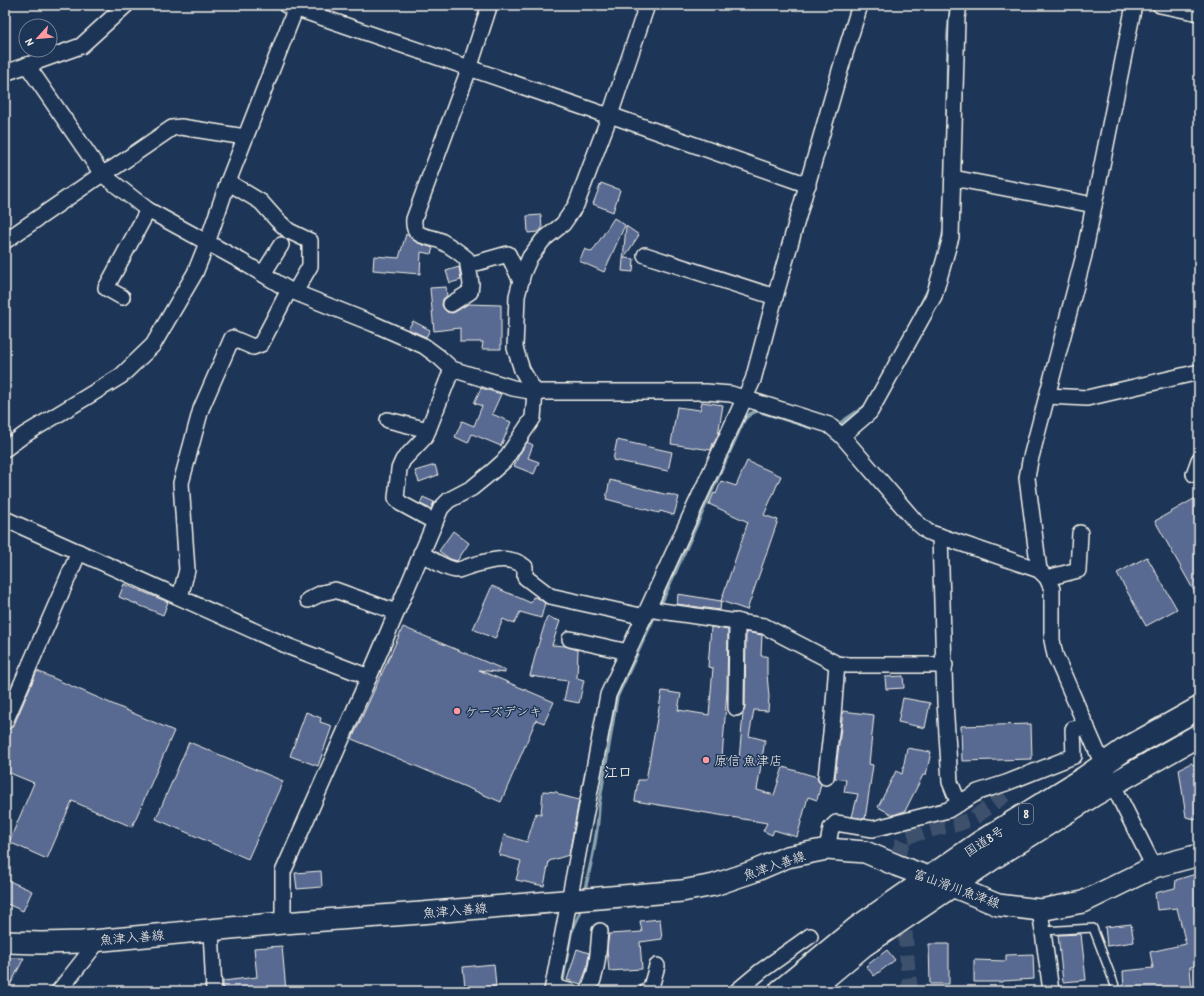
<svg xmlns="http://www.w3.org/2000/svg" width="1204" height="996" font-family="'Patrick Hand','Klee One',sans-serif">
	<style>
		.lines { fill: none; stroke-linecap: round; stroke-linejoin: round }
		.stream { stroke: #8ba4af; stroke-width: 3.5 }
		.building { fill: #586a91; stroke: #f4f1e8 }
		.street-tunnel { stroke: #3d516d; stroke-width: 15; stroke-dasharray: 15 8; stroke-linecap: butt }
		.lane-casing { stroke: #f4f1e8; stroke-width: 10 }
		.street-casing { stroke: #f4f1e8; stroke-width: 18 }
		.secondary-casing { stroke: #f4f1e8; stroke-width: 24 }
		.highway-casing { stroke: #f4f1e8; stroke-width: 25 }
		.lane { stroke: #1d3557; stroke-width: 7 }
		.street { stroke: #1d3557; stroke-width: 15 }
		.secondary { stroke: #1d3557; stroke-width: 21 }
		.highway { stroke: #1d3557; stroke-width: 22 }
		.poi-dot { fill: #ff9aa2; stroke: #1d3557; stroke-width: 1.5 }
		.labels { text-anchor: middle; stroke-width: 3; stroke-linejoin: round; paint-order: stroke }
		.shield { fill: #1d3557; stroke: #b4b9bc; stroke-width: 1 }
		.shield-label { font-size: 12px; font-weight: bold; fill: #f4f1e8 }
		.poi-label { font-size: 13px; fill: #f4f1e8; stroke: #1d3557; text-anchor: start }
		.street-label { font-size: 13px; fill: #f4f1e8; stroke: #1d3557 }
		.neighbourhood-label { font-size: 14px; font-weight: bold; fill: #f4f1e8; stroke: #1d3557 }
	</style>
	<rect width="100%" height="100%" fill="#1d3557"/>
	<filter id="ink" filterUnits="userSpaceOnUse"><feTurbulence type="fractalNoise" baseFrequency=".025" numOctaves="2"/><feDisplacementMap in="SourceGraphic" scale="8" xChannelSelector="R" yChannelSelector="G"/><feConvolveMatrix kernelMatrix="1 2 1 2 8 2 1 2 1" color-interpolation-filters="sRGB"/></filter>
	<g filter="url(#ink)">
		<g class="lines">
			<g class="stream">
				<path d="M 947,116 L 948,34 L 951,5"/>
				<path d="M 941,245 L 944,230"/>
				<path d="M 915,316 L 929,288"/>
				<path d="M 836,426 L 864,407 L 867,404"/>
				<path d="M 659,608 L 744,420 C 748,415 752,412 758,411 L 812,428"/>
				<path d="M 584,893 C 591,864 598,835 599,805 L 617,697 L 655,615"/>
				<path d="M 562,986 L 571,933 L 580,913 L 581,907"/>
			</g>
		</g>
		<g class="building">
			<path d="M 601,183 L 620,190 L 613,212 L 593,204 Z"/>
			<path d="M 541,215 L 542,229 L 538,232 L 528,233 L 527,216 Z"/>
			<path d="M 614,218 L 625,225 L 604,272 L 579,261 L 585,249 L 592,252 Z"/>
			<path d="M 626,226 L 639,235 L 624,258 L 634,259 L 633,272 L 622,271 Z"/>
			<path d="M 406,234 L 418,243 L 433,248 L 431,254 L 421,252 L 420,274 L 373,270 L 374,256 L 399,258 Z"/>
			<path d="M 459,267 L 461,280 L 450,283 L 446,271 Z"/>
			<path d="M 446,287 L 447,296 L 443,299 L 442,305 L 444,309 L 447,312 L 452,313 L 455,312 L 468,304 L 501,305 L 501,349 L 482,349 L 483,342 L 460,342 L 460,328 L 434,331 L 430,288 Z"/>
			<path d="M 413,321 L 430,330 L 426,337 L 408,329 Z"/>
			<path d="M 481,388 L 501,394 L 492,414 L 511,422 L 501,446 L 472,434 L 468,443 L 455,437 L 462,421 L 474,426 L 482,406 L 474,403 Z"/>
			<path d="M 702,402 L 723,405 L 718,435 L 714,443 L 713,443 L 711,450 L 671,444 L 677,407 L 700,410 Z"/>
			<path d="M 617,440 L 672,452 L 668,471 L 613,460 Z"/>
			<path d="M 527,442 L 533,445 L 528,458 L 539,462 L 534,474 L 514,466 L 519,455 Z"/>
			<path d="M 747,461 L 781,476 L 764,515 L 778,520 L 747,610 L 721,601 L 748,522 L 709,504 L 714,493 L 716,494 L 721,481 L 736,486 Z"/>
			<path d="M 435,465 L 438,475 L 419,482 L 415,471 Z"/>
			<path d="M 610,480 L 668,495 L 668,494 L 679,497 L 674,515 L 660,511 L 659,513 L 606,499 Z"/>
			<path d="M 1199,496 L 1199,600 L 1155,521 Z"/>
			<path d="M 423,497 L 434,502 L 431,509 L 420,504 Z"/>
			<path d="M 453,531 L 469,543 L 457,561 L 450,559 L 439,551 Z"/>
			<path d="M 1147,557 L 1177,609 L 1146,626 L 1117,573 Z"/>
			<path d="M 124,584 L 168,602 L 163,615 L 119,597 Z"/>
			<path d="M 492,586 L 531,603 L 533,597 L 538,598 L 545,603 L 541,618 L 520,612 L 514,624 L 503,619 L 495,639 L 473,629 Z"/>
			<path d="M 678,594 L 721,601 L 720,610 L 677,604 Z"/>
			<path d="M 547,617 L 560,621 L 552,645 L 565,646 L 578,650 L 577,678 L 584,680 L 579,703 L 564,700 L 568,681 L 530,676 L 536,652 Z"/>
			<path d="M 403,627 L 505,670 L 505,673 L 479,670 L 554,702 L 544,723 L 536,720 L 501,802 L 352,739 Z"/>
			<path d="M 711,627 L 728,630 L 727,690 L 722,758 L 739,760 L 743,713 L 745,708 L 746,632 L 762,635 L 761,656 L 767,656 L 767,674 L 769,697 L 768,711 L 754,710 L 749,736 L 765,740 L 757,790 L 774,795 L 783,767 L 817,777 L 818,781 L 821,784 L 817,800 L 808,797 L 797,837 L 774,830 L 772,835 L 763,831 L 767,823 L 635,801 L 638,780 L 646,780 L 662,691 L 681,694 L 678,710 L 709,715 L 713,668 L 708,667 Z"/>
			<path d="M 37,671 L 174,731 L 132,827 L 72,801 L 47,859 L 9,842 L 34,783 L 5,771 L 5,746 Z"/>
			<path d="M 903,676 L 904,688 L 886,689 L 885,677 Z"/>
			<path d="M 903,698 L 930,703 L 925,728 L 898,722 Z"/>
			<path d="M 843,711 L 874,715 L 869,764 L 873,765 L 865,819 L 852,817 L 858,794 L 844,792 L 846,780 L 835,778 Z"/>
			<path d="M 306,712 L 321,718 L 320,722 L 332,726 L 318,766 L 290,756 Z"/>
			<path d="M 1031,724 L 1032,759 L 962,761 L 961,726 Z"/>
			<path d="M 189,742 L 283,781 L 248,859 L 156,819 Z"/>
			<path d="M 907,748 L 931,752 L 926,775 L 923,775 L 905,811 L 893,815 L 878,807 L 896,771 L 902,774 Z"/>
			<path d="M 1191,763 L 1199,768 L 1199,820 L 1186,817 L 1179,769 Z"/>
			<path d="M 543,791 L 557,792 L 560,795 L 579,800 L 569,855 L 549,861 L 544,886 L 516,880 L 521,861 L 499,855 L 504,835 L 527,842 L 536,813 L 541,814 Z"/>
			<path d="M 321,871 L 322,887 L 297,889 L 295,873 Z"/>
			<path d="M 1199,873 L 1199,966 L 1190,967 L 1192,991 L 1124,991 L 1123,971 L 1153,968 L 1150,952 L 1186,944 L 1177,908 L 1157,910 L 1155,893 L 1175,888 L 1176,880 Z"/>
			<path d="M 5,879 L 32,891 L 23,911 L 5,903 Z"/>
			<path d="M 660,919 L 662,939 L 640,942 L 642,969 L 609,971 L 607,949 L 609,934 L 642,932 L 640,921 Z"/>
			<path d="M 1131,924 L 1134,942 L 1107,946 L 1105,927 Z"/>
			<path d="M 1081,934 L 1086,980 L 1063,982 L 1058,935 Z"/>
			<path d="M 929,944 L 949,944 L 949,984 L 930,984 Z"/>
			<path d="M 282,946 L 286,991 L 223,991 L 223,981 L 257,977 L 254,948 Z"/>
			<path d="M 577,949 L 589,953 L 587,968 L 581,984 L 567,980 Z"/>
			<path d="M 887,950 L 895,960 L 874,976 L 866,966 Z"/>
			<path d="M 1033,954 L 1034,979 L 1003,981 L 1003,982 L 974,982 L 974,960 L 1006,961 L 1006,955 Z"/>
			<path d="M 5,958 L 24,958 L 7,991 L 5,991 Z"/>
			<path d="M 494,964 L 496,986 L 465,988 L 463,967 Z"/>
		</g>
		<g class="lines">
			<path class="street-tunnel" d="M 906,991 L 910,986 L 908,971 L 899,853 L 904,837 L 938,828 L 958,824 L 974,818 L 1006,794"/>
			<defs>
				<path id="lane" d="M 1043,931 L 1093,928 L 1117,991"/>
				<g id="street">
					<path d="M 286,5 L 600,113 L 610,115 L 808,185"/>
					<path d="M 1160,5 L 1199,13"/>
					<path d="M 27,65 L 102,174 L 148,210 L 241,261 L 289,290 L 374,324 L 424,346 L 439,357 L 452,369 L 513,388 L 535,392 L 706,392 L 731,394 L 829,425 L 842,436 L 915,521 L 928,532 L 1039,570 L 1047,578 L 1052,589 L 1052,640 L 1055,655 L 1103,765 L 1154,867"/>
					<path d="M 5,73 L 81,46 L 126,5"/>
					<path d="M 953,178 L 1094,205"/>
					<path d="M 228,182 L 261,202 L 277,220 L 289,231 L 310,241 L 310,266 L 295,292"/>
					<path d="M 5,241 L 102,174 L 115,167 L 172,128 L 181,127 L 245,137"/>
					<path d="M 645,255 L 775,297"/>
					<path d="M 469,265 L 508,254 L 521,281"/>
					<path d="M 263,274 L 281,245"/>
					<path d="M 122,297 L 106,288 L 148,210"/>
					<path d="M 451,304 L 470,292 L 471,284 L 467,259 C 459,252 450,246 441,241 C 428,235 412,239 414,219 L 469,69 L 488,10"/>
					<path d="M 1047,396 L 1087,398 L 1199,372"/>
					<path d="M 388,420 L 428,430 L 425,437 L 403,460 L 399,469 L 396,498 L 400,503 L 435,522"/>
					<path d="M 428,430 L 452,369"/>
					<path d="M 842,436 L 870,412 L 934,296 L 951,237 L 957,18 L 959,5"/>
					<path d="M 5,449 L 24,435 L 121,376 L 153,345 L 195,273 L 207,243 L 228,182 L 297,5"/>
					<path d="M 1194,474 L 1199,460"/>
					<path d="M 5,519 L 290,647 L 369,677"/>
					<path d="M 940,536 L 945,702 L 950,782 L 959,804"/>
					<path d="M 421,553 C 431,559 447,570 458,570 C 462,569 467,567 470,566 C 487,561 510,554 525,567 L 525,577 L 550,596 L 645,617"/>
					<path d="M 1039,570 L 1027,478 L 1030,461 L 1084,255 L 1134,5"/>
					<path d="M 1047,578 L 1078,570 L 1080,533"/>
					<path d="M 180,597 L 187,570 L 181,483 L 201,409 L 232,338 L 253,347 L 261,344 L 289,290"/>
					<path d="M 308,600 L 322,593 L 335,590 L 396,612"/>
					<path d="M 648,609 L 764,626 L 837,664 L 848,665 L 945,665"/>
					<path d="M 570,639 L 628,652"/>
					<path d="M 736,708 L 737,621"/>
					<path d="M 5,722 L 79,552"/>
					<path d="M 826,777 L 833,715 L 837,664"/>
					<path d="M 827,849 L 831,828 L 836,823 L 873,829 L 948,810 L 978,792 L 1006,783 L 1074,756 L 1073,729 L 1087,727"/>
					<path d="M 1040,910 L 1051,991"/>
					<path d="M 283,923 L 283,872 L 369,677 L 441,508 L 449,500 L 472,488 L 494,470 L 504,461 L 533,418 L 535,392 L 522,370 L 515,348 L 517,296 L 523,273 L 530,257 L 543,240 L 563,224 L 576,205 L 610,115 L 647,5"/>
					<path d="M 211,929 L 214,991"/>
					<path d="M 553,987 L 569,991"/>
					<path d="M 59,991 L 99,940"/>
					<path d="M 552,991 L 608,695 L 753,380 L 775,297 L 843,60 L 860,5"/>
					<path d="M 588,991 C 598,973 598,951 600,931"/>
					<path d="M 647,991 L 651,987 L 657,966"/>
					<path d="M 737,991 L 761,971 L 810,936"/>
				</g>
				<path id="secondary" d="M 5,942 L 41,943 L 82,942 L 283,923 L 421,913 L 682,891 L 714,885 L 752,872 L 787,857 L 827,849 L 865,852 L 896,865 L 952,886 L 998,905 L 1040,910 L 1083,902 L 1154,867 L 1199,855"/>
				<g id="highway">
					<path d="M 780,991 L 858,927 L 979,843 L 1084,778 L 1124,750 L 1199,708"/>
					<path d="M 809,991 L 863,946 L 995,857 L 1094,795 L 1199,735"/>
				</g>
			</defs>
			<use href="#lane" class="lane-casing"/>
			<use href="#street" class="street-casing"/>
			<use href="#secondary" class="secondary-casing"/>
			<use href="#highway" class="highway-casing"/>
			<use href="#lane" class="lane"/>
			<use href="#street" class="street"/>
			<use href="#secondary" class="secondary"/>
			<use href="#highway" class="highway"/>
		</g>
	</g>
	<g class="poi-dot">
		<circle cx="457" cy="711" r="4"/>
		<circle cx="706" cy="760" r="4"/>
	</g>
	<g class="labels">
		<rect class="shield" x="1019" y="804" width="14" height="20" rx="3"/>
		<g class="shield-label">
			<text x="1026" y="818">8</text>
		</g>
		<g class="poi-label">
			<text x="465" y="716">ケーズデンキ</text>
			<text x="714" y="765">原信 魚津店</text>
		</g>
		<g class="street-label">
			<text transform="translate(984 841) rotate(-33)" y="5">国道8号</text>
			<text transform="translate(774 865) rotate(-19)" y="5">魚津入善線</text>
			<text transform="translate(957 888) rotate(20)" y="5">富山滑川魚津線</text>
			<text transform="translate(455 910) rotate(-5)" y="5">魚津入善線</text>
			<text transform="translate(132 937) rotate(-5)" y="5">魚津入善線</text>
		</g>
		<g class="neighbourhood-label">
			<text x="618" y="777">江口</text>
		</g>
	</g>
	<rect width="1204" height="996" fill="none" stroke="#1d3557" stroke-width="20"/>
	<rect x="10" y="10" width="1184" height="976" fill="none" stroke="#f4f1e8" stroke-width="1.5" filter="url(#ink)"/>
	<g transform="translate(38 38) rotate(243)"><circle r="19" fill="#1d3557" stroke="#738091"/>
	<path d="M0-3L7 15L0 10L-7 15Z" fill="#ff9aa2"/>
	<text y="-6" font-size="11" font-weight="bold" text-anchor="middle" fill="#f4f1e8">N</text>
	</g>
</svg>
